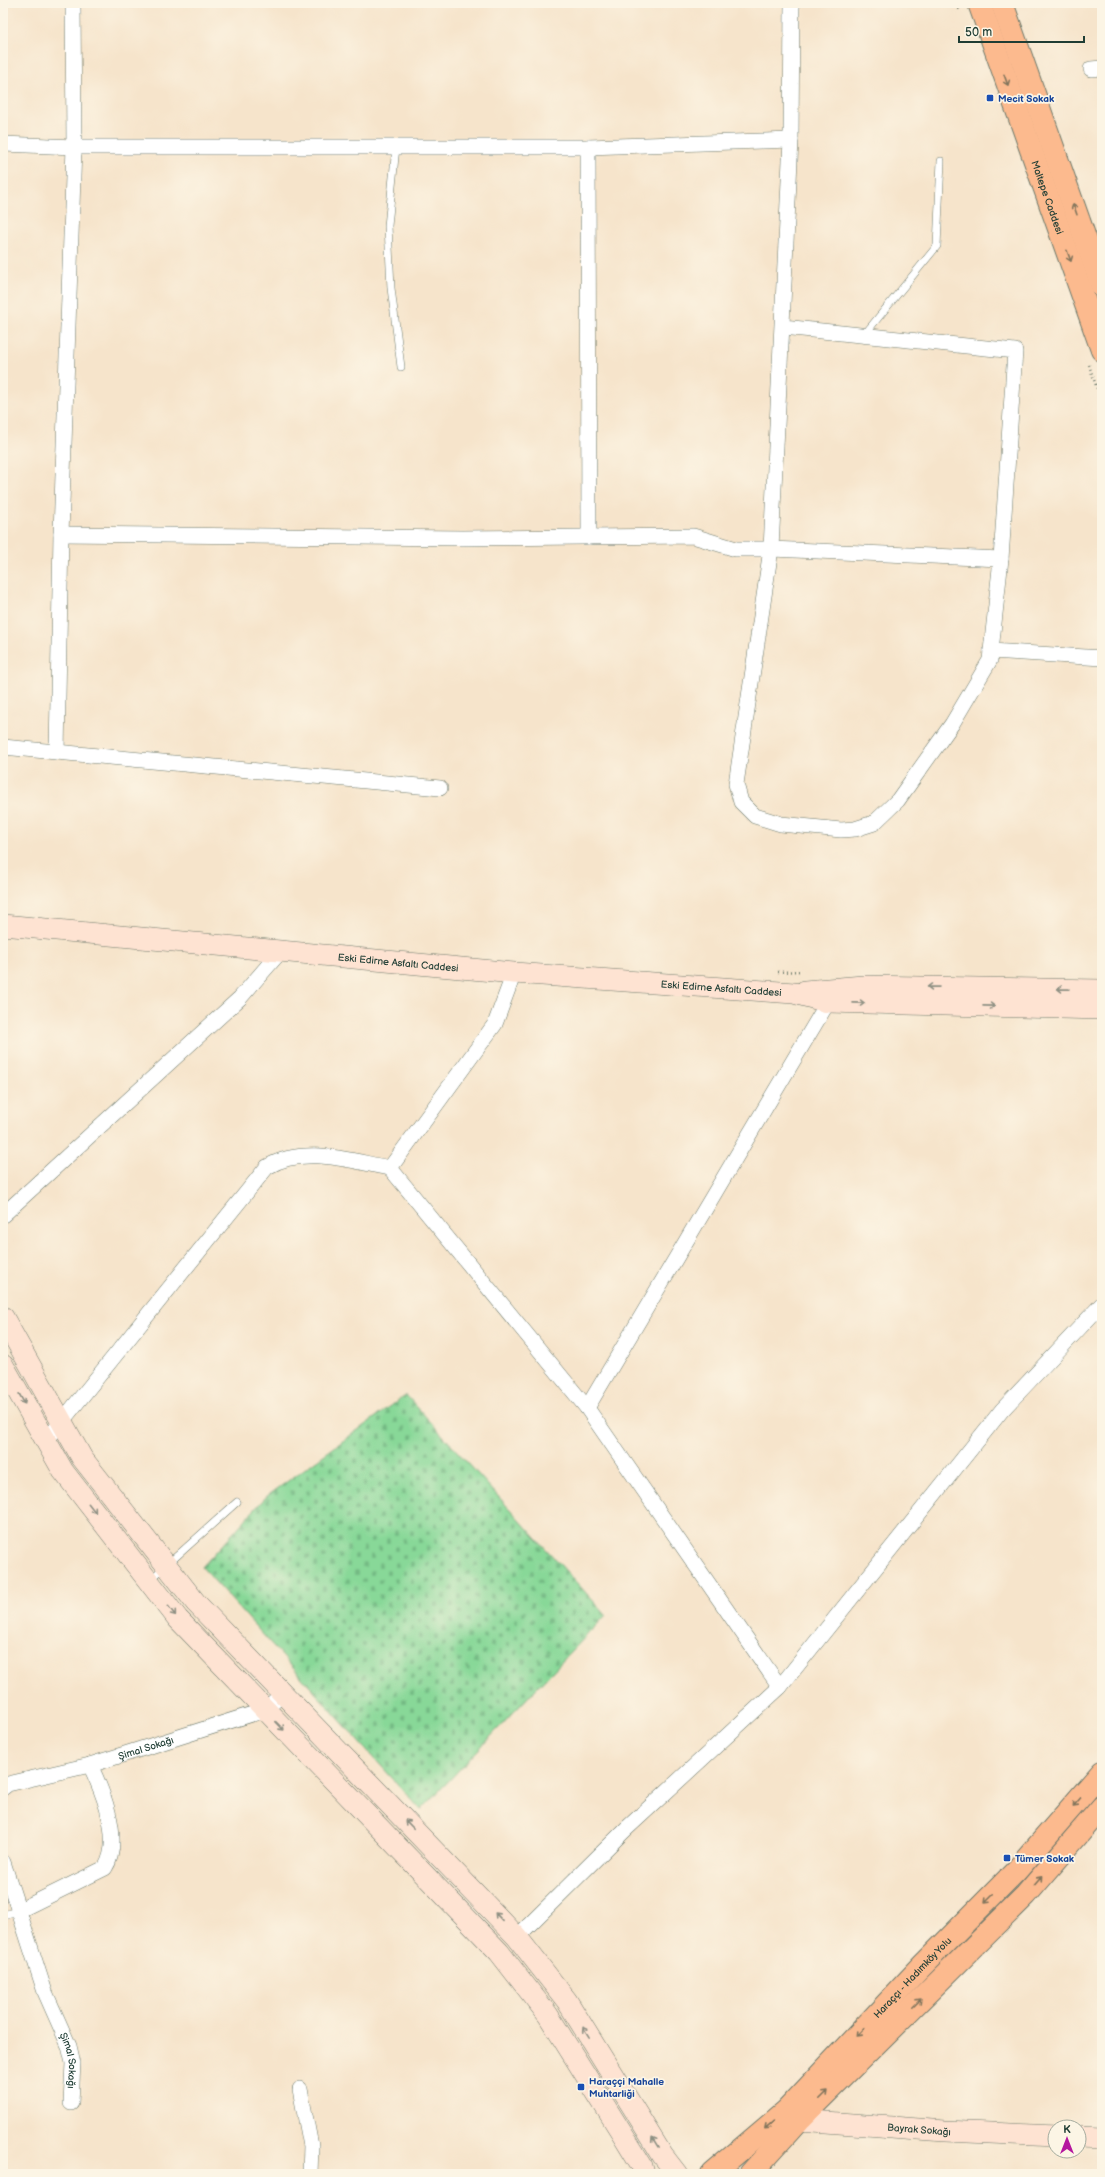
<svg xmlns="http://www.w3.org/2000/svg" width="1105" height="2177" font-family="'Balsamiq Sans',sans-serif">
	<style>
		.cemetery { fill: url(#cemetery-stones); stroke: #548a66 }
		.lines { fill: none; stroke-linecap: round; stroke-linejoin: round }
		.service-casing { stroke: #6a7769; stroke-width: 8 }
		.minor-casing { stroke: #6a7769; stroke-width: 16 }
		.secondary-casing { stroke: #6a7769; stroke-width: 22 }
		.primary-casing { stroke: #6a7769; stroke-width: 24 }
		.path { stroke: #6a7769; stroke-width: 2.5; stroke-dasharray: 1 3; stroke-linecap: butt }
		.service { stroke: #fff; stroke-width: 7 }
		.minor { stroke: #fff; stroke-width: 15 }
		.secondary { stroke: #fee3d2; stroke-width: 21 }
		.primary { stroke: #fcba8e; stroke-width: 22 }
		.oneway { stroke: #82755c }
		.oneway2 { stroke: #8e9083 }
		.transit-dot { fill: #1a4fb4; stroke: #fcf5e5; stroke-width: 1.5 }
		.labels { text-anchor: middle; stroke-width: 3.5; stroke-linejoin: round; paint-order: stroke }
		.transit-label { font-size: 10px; font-weight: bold; fill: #164399; stroke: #fcf5e5; text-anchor: start }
		.street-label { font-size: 10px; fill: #1f3d34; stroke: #fcf5e5 }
	</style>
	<defs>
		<pattern id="cemetery-stones" width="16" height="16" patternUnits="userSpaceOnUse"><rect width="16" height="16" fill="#88d898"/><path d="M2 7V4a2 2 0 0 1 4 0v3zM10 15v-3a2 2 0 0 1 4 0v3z" fill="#75ba84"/></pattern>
	</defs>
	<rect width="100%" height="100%" fill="#fcf5e5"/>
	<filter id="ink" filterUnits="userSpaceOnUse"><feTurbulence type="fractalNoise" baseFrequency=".025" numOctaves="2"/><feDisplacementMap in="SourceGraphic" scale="8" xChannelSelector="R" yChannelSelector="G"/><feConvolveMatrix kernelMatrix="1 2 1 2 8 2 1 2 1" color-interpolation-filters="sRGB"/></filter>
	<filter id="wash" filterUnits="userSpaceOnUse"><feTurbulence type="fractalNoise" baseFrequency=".012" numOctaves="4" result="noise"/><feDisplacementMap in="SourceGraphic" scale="16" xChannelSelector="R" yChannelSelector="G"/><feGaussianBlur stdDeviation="0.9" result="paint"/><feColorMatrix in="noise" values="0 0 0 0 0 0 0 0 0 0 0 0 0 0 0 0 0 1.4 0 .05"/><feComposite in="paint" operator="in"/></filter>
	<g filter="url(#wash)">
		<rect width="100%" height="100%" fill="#f6e4cb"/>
		<path class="cemetery" d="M 406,1395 L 606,1615 L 421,1810 L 202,1567 L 266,1497 Z"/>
	</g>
	<g filter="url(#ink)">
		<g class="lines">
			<defs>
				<g id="service">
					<path d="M 396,147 L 388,226 L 391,288 L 401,367"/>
					<path d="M 864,335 L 937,246 L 941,161"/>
					<path d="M 150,1580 L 237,1502"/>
					<path d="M 3,1915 L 18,1911"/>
				</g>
				<g id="minor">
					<path d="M 1091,69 L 1102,68"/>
					<path d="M 3,144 L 74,147 L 588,147 L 791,140"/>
					<path d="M 588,147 L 589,537"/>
					<path d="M 783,327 L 1015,351 L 1001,559 L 990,660 L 952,724 L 898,800 L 874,823 L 855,829 L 841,830 L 781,824 L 755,816 L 741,802 L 736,784 L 771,549 L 791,140 L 792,3"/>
					<path d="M 61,534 L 462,538 L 693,536 L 736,549 L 771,549 L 1001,559"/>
					<path d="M 991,651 L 1102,658"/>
					<path d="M 3,747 L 440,788"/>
					<path d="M 57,752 L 61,534 L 74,147 L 73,3"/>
					<path d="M 514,973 L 495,1024 L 390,1168 L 587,1408 L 780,1687"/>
					<path d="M 3,1215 L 240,998 L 280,952"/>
					<path d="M 587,1408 L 828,1002"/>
					<path d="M 46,1441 L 267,1167 C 304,1145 350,1161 390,1168"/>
					<path id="s1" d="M 3,1788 L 8,1784 L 90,1765 L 265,1710 L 282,1694"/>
					<path id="s2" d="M 3,1862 L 45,1992 L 69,2046 L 73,2063 L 71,2103"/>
					<path d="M 18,1911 L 105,1868 C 123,1840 103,1792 90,1765"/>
					<path d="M 517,1937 L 626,1829 L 780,1687 L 1002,1410 L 1102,1304"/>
					<path d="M 300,2089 L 311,2146 L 310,2174"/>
				</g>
				<g id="secondary">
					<path id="s3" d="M 3,925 L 514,973 L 794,993 L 828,1002 L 1102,1009"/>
					<path d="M 805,991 L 863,986 L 1102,990"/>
					<path d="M 3,1317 L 82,1458 L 196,1603 L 517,1937 L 567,2001 L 663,2156 L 677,2174"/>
					<path d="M 3,1365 L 63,1471 L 178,1619 L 499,1952 L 548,2015 L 623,2135 L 642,2166 L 644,2174"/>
					<path id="s4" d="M 788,2112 L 799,2120 L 945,2131 L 1055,2136"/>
					<path d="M 1079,2137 L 1102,2138"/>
				</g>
				<g id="primary">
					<path id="s5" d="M 979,3 L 1102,350"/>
					<path d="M 1002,3 L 1102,286"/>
					<path id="s6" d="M 712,2174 L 786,2111 L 922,1966 L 1016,1871 L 1102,1772"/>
					<path d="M 750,2174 L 799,2120 L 1026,1895 L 1102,1807"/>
				</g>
			</defs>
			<use href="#service" class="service-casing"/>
			<use href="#minor" class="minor-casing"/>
			<use href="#secondary" class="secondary-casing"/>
			<use href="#primary" class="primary-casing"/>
			<g class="path">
				<path d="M 953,3 L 961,11"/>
				<path d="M 1089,365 L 1102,403"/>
				<path d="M 778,972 L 802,971"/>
			</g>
			<use href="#service" class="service"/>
			<use href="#minor" class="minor"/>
			<use href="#secondary" class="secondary"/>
			<use href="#primary" class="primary"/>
		</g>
		<defs><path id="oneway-shaft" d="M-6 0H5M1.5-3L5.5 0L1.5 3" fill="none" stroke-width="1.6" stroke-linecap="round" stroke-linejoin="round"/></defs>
		<g class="oneway">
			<use href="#oneway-shaft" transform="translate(1006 80) rotate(70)"/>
			<use href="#oneway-shaft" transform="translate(1075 209) rotate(-109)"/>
			<use href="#oneway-shaft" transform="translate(1069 256) rotate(70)"/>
			<use href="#oneway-shaft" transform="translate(1077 1802) rotate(132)"/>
			<use href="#oneway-shaft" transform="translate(1038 1881) rotate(-49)"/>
			<use href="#oneway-shaft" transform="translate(989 1898) rotate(135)"/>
			<use href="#oneway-shaft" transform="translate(917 2003) rotate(-45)"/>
			<use href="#oneway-shaft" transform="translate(860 2032) rotate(133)"/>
			<use href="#oneway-shaft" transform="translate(824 2095) rotate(-45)"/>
			<use href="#oneway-shaft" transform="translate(769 2125) rotate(139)"/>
		</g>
		<g class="oneway2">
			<use href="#oneway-shaft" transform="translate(933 987) rotate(-179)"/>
			<use href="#oneway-shaft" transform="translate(1063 989) rotate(-179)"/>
			<use href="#oneway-shaft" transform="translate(859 1003) rotate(1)"/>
			<use href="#oneway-shaft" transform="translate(989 1006) rotate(1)"/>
			<use href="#oneway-shaft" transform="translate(22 1399) rotate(61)"/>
			<use href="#oneway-shaft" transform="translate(92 1508) rotate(52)"/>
			<use href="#oneway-shaft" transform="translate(172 1611) rotate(52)"/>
			<use href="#oneway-shaft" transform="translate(280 1726) rotate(46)"/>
			<use href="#oneway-shaft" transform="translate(409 1824) rotate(-134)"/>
			<use href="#oneway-shaft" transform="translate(499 1917) rotate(-133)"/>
			<use href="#oneway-shaft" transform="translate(586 2032) rotate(-122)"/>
			<use href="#oneway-shaft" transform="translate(655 2142) rotate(-122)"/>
		</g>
	</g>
	<g class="transit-dot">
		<rect x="986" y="94" width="8" height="8" rx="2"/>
		<rect x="1003" y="1854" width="8" height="8" rx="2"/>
		<rect x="577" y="2083" width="8" height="8" rx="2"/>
	</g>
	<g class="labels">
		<g class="transit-label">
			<text x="998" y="102">Mecit Sokak</text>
			<text x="1015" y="1862">Tümer Sokak</text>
			<text x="589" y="2085">Haraççi Mahalle<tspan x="589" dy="12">Muhtarliği</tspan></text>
		</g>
		<g class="street-label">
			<text dy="4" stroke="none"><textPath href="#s5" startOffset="206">Maltepe Caddesi</textPath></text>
			<text dy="4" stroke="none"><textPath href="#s3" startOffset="397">Eski Edirne Asfaltı Caddesi</textPath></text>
			<text dy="4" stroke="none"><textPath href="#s3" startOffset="721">Eski Edirne Asfaltı Caddesi</textPath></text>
			<text dy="4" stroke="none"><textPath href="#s1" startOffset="149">Şimal Sokağı</textPath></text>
			<text dy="4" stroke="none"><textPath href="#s6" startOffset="281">Haraççı - Hadımköy Yolu</textPath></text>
			<text dy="4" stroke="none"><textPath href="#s2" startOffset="210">Şimal Sokağı</textPath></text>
			<text dy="4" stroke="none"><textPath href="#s4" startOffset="134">Bayrak Sokağı</textPath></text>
		</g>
	</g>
	<rect width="1105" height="2177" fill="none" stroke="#fcf5e5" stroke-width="16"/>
	<g transform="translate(1067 2139)"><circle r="19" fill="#fcf5e5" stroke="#a4ab9e"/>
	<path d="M0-3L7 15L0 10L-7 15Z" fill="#b5179e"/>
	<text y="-6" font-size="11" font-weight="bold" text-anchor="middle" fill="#1f3d34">K</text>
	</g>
	<path d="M959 36v6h125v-6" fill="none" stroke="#1f3d34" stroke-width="2"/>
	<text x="965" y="36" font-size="12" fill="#1f3d34" stroke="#fcf5e5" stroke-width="3" paint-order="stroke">50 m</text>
</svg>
